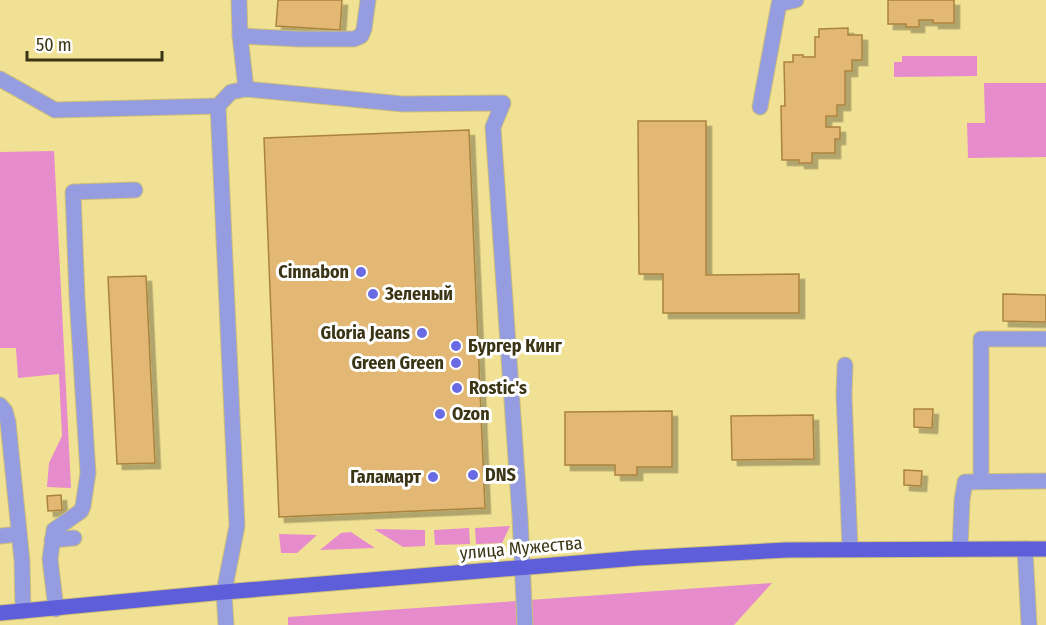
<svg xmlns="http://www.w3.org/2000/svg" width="1046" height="625" font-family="'Fira Sans Condensed',sans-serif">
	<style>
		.green { fill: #e68bcc }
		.building { fill: #e3b875; stroke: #ab833f; stroke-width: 1.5; filter: url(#shadow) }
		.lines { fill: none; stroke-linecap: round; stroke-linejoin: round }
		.minor-casing { stroke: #ccbf7b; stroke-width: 17 }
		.major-casing { stroke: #ccbf7b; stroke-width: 17 }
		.minor { stroke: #959de0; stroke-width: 15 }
		.major { stroke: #5e5dda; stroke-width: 15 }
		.poi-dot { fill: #696be4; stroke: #fff; stroke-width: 2 }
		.labels { text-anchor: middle; stroke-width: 6; stroke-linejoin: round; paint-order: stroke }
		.poi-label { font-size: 18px; font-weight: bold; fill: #3b3515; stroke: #fff; text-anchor: start }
		.street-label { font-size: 18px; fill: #3b3515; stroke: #fff }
	</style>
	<defs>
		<filter id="shadow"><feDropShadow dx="5.5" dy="5.5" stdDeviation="0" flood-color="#0004"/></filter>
	</defs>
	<rect width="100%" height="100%" fill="#f0e194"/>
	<g class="green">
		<path d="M 902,56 L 977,56 L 977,76 L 894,77 L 894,62 L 902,62 Z"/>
		<path d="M 984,83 L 1046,83 L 1046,157 L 968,158 L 967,123 L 985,123 Z"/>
		<path d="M 54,151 L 71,488 L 47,487 L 49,463 L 62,436 L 59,374 L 18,378 L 16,348 L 0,348 L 0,152 Z"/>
		<path d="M 510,526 L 502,543 L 476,544 L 475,528 Z"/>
		<path d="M 469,528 L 470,544 L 435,545 L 434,530 Z"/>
		<path d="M 374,529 L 425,530 L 425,546 L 403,547 Z"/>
		<path d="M 351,532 L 375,548 L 320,550 L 341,533 Z"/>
		<path d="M 279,534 L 317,535 L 297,553 L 281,553 Z"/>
		<path d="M 772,583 L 734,625 L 288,625 L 288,617 Z"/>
	</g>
	<g class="building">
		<path d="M 278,0 L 342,0 L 340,30 L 276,26 Z"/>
		<path d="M 888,0 L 954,0 L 954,23 L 933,23 L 933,20 L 919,20 L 919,27 L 906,27 L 906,24 L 888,24 Z"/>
		<path d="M 848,28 L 848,35 L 862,35 L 862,60 L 852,60 L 852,71 L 845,71 L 845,105 L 837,105 L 837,116 L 826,116 L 826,127 L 840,127 L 840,139 L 835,139 L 835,153 L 812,153 L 812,163 L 799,163 L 799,160 L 782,160 L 781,106 L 785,106 L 784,62 L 793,62 L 793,55 L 803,55 L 803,57 L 815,57 L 815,37 L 819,37 L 819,29 Z"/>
		<path d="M 638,121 L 706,121 L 706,275 L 799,274 L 799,313 L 663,313 L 663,274 L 639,274 Z"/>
		<path d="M 469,130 L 485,508 L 279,517 L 264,138 Z"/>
		<path d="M 146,276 L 155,463 L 117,464 L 108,277 Z"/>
		<path d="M 1003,294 L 1046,295 L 1046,322 L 1003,321 Z"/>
		<path d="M 914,409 L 933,409 L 932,428 L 914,427 Z"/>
		<path d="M 672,411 L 672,467 L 637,467 L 637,475 L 615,475 L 615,465 L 565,465 L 565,412 Z"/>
		<path d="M 813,415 L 814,459 L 732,460 L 731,416 Z"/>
		<path d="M 904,470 L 922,471 L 921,486 L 904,485 Z"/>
		<path d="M 61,495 L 62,510 L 48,511 L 47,496 Z"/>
	</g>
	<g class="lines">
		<defs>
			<g id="minor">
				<path d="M 239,0 L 240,36 L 246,89"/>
				<path d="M 240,36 L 299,39 L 354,39 L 361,36 L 364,29 L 368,0"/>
				<path d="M 0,79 L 55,110 L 218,106"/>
				<path d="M 760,107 L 779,4 L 796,0"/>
				<path d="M 845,365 L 844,395 L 850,549"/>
				<path d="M 0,405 L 5,411 L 8,422 L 22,561 L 23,611"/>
				<path d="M 981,481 L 981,339 L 1046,339"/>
				<path d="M 0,536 L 19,534"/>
				<path d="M 52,540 L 74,538"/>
				<path d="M 960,549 L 962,500 L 965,482 L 1046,481"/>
				<path d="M 1025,549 L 1029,625"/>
				<path d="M 56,609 L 50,559 L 54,530 L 81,511 L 83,506 L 88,473 L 77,297 L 73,192 L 135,190"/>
				<path d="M 226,625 L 224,592 L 237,526 L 218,106 L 231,92 L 246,89 L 403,104 L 503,103 L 493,127 L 520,517 L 525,625"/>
			</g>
			<path id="major" d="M 0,613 L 224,592 L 638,558 L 787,550 L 1046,549"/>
		</defs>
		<use href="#minor" class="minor-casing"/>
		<use href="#major" class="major-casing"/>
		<use href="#minor" class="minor"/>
		<use href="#major" class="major"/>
	</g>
	<g class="poi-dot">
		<circle cx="361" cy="272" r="6"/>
		<circle cx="373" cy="294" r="6"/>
		<circle cx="422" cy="333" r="6"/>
		<circle cx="456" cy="346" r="6"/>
		<circle cx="456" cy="363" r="6"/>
		<circle cx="457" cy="388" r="6"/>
		<circle cx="440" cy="414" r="6"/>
		<circle cx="473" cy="475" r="6"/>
		<circle cx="433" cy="477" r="6"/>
	</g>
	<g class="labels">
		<g class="poi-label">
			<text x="349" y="278" text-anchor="end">Cinnabon</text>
			<text x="385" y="300">Зеленый</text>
			<text x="410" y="339" text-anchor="end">Gloria Jeans</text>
			<text x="468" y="352">Бургер Кинг</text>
			<text x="444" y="369" text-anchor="end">Green Green</text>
			<text x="469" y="394">Rostic's</text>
			<text x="452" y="420">Ozon</text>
			<text x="485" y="481">DNS</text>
			<text x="421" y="483" text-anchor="end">Галамарт</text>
		</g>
		<g class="street-label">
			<text transform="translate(521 548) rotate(-5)" y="6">улица Мужества</text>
		</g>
	</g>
	<path d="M27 51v9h135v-9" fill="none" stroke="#3b3515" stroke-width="3"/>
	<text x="36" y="51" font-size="18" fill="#3b3515" stroke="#ffffff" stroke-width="4.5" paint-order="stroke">50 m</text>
</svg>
